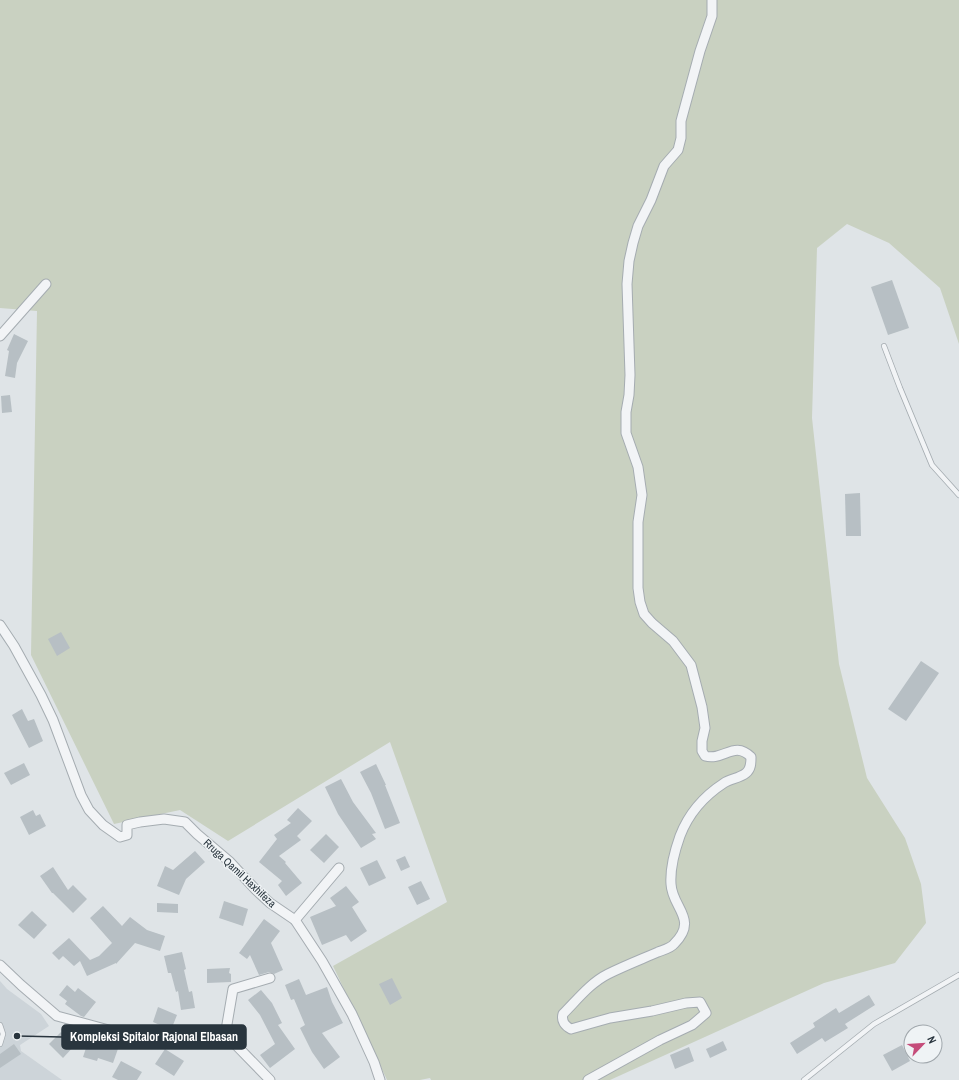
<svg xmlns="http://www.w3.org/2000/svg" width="959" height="1080" font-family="'Archivo Narrow',sans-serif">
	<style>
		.built { fill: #cdd4d9 }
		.green { fill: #c9d1c1 }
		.building { fill: #b7bfc4 }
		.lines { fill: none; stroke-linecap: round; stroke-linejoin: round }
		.lane-casing { stroke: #a5acb1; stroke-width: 6 }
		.street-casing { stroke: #a5acb1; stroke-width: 11 }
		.lane { stroke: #f2f4f6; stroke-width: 4.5 }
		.street { stroke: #f2f4f6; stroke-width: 9 }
		.labels { text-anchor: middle; stroke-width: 3; stroke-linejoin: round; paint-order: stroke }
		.street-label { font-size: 11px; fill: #29353e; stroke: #eff3f5 }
		.leader { fill: none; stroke: #29353e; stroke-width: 1.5 }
		.callout-dot { fill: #29353e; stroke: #eff3f5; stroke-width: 1.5 }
		.callout { fill: #29353e; stroke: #29353e; stroke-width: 1.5 }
		.callout-label { font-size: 12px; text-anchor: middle; font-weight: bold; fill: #fff }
	</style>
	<rect width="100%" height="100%" fill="#dfe4e7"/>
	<path class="built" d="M 0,981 L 7,989 L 41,1014 L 49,1026 L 20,1045 L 21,1051 L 62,1080 L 0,1080 Z"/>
	<path class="green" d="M 0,0 L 959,0 L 959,344 L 940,288 L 889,243 L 847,224 L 817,248 L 812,418 L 839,664 L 867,778 L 905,838 L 921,884 L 926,923 L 895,963 L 824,983 L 610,1080 L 431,1080 L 430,1078 L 420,1080 L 387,1080 L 333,966 L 447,902 L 390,742 L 228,841 L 180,810 L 114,824 L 31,655 L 37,311 L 0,308 Z"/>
	<g class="building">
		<path d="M 892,280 L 909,328 L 888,335 L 871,287 Z"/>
		<path d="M 14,334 L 28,341 L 17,363 L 15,378 L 5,376 L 9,351 L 7,350 Z"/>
		<path d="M 10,395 L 12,412 L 2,413 L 1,396 Z"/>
		<path d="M 860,493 L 861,536 L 846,536 L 845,494 Z"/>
		<path d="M 61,632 L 70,648 L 57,656 L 48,639 Z"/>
		<path d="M 921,661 L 939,673 L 906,721 L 888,709 Z"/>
		<path d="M 22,709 L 28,721 L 34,719 L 43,741 L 29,748 L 12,715 Z"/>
		<path d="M 24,763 L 30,775 L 11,785 L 4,773 Z"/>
		<path d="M 376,764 L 386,785 L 385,785 L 400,823 L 385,829 L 371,793 L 360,772 Z"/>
		<path d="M 341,779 L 353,802 L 376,833 L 372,834 L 376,839 L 361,848 L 338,814 L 325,787 Z"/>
		<path d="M 298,808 L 312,821 L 297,836 L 301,840 L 279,856 L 286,862 L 285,863 L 302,883 L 286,896 L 278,885 L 282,881 L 259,862 L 277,839 L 274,835 L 291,823 L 287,820 Z"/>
		<path d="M 33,810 L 36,816 L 40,814 L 46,826 L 29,835 L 20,817 Z"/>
		<path d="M 326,834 L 339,847 L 324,863 L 310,850 Z"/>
		<path d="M 195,851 L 205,862 L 186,879 L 179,895 L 157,886 L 165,866 L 173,870 Z"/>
		<path d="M 405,856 L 410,867 L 401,871 L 396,860 Z"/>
		<path d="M 377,860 L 386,878 L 369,886 L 360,868 Z"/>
		<path d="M 53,867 L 68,890 L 73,885 L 87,899 L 73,913 L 53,893 L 52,893 L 40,876 Z"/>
		<path d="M 421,881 L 430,899 L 417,905 L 408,887 Z"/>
		<path d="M 346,886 L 359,902 L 352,907 L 367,931 L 351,942 L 346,935 L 322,945 L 310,917 L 336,906 L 330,898 Z"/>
		<path d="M 224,901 L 248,909 L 243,926 L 219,918 Z"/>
		<path d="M 157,903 L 178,904 L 178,913 L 157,912 Z"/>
		<path d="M 103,906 L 122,926 L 130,917 L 147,930 L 165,936 L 160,951 L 135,943 L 116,964 L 116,963 L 87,976 L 80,961 L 74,966 L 63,956 L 59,960 L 52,953 L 69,938 L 90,960 L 99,956 L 112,943 L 90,918 Z"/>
		<path d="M 32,911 L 47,925 L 34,939 L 18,925 Z"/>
		<path d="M 264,919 L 280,931 L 271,943 L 283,970 L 274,974 L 269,972 L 259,975 L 250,955 L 247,959 L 239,953 Z"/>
		<path d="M 182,952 L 186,969 L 184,970 L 189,992 L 192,991 L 195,1008 L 181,1010 L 178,991 L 176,992 L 171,973 L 168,973 L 164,956 Z"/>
		<path d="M 230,968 L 229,973 L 231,974 L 231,982 L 207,983 L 207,969 Z"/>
		<path d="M 392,978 L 402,998 L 390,1005 L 379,984 Z"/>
		<path d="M 299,979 L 306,995 L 327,987 L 332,1002 L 343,1023 L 322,1033 L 340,1057 L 324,1069 L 312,1052 L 300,1028 L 305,1025 L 294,999 L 291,1000 L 285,985 Z"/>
		<path d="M 67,985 L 75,992 L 78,988 L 96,1002 L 84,1017 L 81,1016 L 65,1004 L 67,1001 L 59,995 Z"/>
		<path d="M 261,990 L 272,1003 L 282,1023 L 278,1025 L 295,1049 L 270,1068 L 260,1055 L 275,1044 L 260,1015 L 248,1000 Z"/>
		<path d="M 869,995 L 875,1005 L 845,1024 L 848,1028 L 825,1042 L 822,1038 L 797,1054 L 790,1043 L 815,1027 L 813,1023 L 836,1008 L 839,1013 Z"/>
		<path d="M 158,1007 L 177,1015 L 171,1030 L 153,1022 Z"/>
		<path d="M 61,1032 L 75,1045 L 63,1058 L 49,1044 Z"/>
		<path d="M 90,1036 L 119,1046 L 113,1063 L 98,1058 L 97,1061 L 83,1057 Z"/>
		<path d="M 723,1041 L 727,1050 L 710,1058 L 706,1049 Z"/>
		<path d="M 14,1044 L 21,1054 L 0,1068 L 0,1054 Z"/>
		<path d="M 902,1045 L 910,1061 L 892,1071 L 883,1055 Z"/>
		<path d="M 689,1047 L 694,1061 L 675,1069 L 670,1055 Z"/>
		<path d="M 165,1049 L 184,1061 L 174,1076 L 155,1064 Z"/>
		<path d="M 121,1061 L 142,1072 L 137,1080 L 118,1080 L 112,1077 Z"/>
	</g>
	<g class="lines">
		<defs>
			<g id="lane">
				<path d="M 884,346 L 900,388 L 932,465 L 959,495"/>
				<path d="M 0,1025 L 3,1034 L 0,1044"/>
				<path d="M 804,1080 L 874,1024 L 959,975"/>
			</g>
			<g id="street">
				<path d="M 0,336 L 46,284"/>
				<path d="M 0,625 L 14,646 L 41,695 L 53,720 L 81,795 L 89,810 L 103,825 L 120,837 L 127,835 L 127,825 L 140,822 L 164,819 L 185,822 L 197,834 L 230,862 L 256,890 L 270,903 L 295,920 L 322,961 L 352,1014 L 374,1062 L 380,1080"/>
				<path d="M 295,920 L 339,868"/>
				<path d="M 0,965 L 21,985 L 57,1016 L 116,1032 L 132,1035 L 181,1038 L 225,1036 L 233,1042 L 270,1080"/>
				<path d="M 225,1036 L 233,989 L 270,978"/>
				<path d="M 588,1080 L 660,1040 L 692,1025 L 706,1013 L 700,1002 L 686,1003 L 652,1011 L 610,1018 L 571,1029 C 565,1026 561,1021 563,1014 C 577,1000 590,983 608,974 C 624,966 642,959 658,952 C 663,950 671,948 674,944 C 699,919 672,908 671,884 C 670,869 675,850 680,836 C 688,815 704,796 724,783 C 730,779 740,778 746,773 C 751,769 751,763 751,757 C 734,740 724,761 705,756 L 702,751 L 702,741 L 705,728 L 702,707 L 691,665 L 673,641 L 652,623 L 644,614 L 640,602 L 638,588 L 638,522 L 642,495 L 638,467 L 626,433 L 626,412 L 629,395 L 630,375 L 627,284 L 629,261 L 633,243 L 638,226 L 651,200 L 664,166 L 678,150 L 681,138 L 681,121 L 700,51 L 712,16 L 712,0"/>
			</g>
		</defs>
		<use href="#lane" class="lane-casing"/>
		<use href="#street" class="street-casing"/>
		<use href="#lane" class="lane"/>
		<use href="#street" class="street"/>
	</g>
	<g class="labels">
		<g class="street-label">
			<text transform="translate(240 873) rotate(43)" y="4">Rruga Qamil Haxhifeza</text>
		</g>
	</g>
	<path class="leader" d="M17 1036L62 1037"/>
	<circle class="callout-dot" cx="17" cy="1036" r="4"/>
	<rect class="callout" x="62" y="1025" width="184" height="24" rx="4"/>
	<g class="callout-label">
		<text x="154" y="1041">Kompleksi Spitalor Rajonal Elbasan</text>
	</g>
	<g transform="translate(923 1044) rotate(65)"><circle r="19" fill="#eff3f5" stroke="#a0a7ac"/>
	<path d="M0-3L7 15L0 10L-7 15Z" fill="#c54c7a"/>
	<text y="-6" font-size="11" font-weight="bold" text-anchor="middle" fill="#29353e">N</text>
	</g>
</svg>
